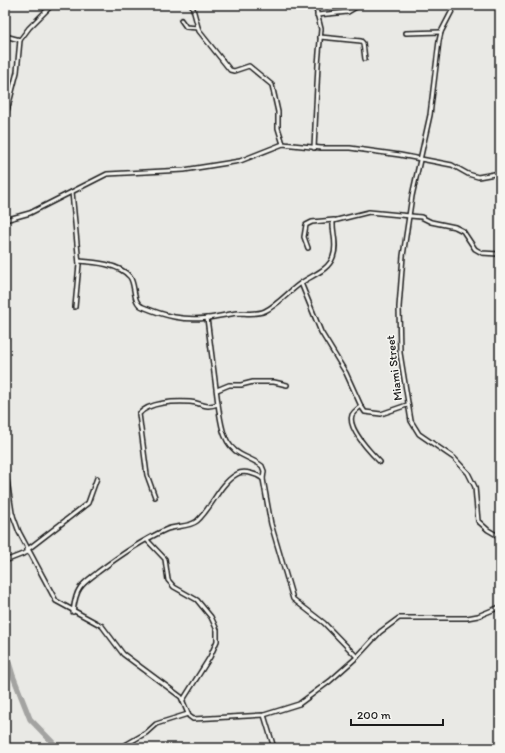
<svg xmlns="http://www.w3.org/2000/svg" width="505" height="753" font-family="Itim,sans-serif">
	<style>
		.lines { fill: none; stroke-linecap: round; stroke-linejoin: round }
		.river { stroke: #a3a3a1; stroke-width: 5.5 }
		.minor-casing { stroke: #1c1c1c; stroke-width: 6 }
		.minor { stroke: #f6f6f2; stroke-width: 3 }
		.labels { text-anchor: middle; stroke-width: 3; stroke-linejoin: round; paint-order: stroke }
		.street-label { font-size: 12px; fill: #1c1c1c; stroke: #f6f6f2 }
	</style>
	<rect width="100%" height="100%" fill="#e9e9e5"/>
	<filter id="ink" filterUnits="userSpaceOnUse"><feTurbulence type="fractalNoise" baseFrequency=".025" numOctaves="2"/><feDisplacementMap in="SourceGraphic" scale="8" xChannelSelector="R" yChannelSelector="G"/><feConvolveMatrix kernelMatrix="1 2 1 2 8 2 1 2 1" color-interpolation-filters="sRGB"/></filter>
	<g filter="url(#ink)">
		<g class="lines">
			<g class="river">
				<path d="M 5,329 L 7,334 L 5,356"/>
				<path d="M 5,650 L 13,676 L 30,719 L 58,748"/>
			</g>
			<defs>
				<g id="minor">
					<path d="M 192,5 L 199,31 L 230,70 L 234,71 L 249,66 L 272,85 L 278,112 L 278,128 L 283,144"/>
					<path d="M 455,5 L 441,32 L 439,41 L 430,115 L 412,196 L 403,256 L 399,307 L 400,353 L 411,421 L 419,434 L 454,458 L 468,473 L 475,487 L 478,521 L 488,530 L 500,537"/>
					<path d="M 317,15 L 348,12 L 358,6"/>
					<path d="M 181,20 L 186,27 L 198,28"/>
					<path d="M 406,33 L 441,32"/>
					<path d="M 5,36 L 20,40"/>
					<path d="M 320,37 L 361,41 L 363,43 L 365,59"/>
					<path d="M 5,119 L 17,72 L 20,40 L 29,28 L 52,5"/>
					<path d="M 314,148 L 318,65 L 321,29 L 315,5"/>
					<path d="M 72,192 L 79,264 L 75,307"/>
					<path d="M 5,220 L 30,213 L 107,174 L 184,170 L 240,161 L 283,144 L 321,148 L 350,148 L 400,155 L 452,165 L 468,174 L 478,177 L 500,173"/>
					<path d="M 308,248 L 304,237 L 306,225 L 312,222 L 334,220"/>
					<path d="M 79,261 C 94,262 120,264 130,277 C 136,285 132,303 143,307 C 165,316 183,321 208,318 C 218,317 227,314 238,313 C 246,313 257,315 265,311 C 279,304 288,292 301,283 C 312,275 328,271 333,257 C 338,245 332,232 333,221 L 369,212 L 421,217 L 431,222 L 455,227 L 463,231 L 475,249 L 482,253 L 498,254"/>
					<path d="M 301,283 L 321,332 L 346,373 L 361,406 L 365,412 L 381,414 L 407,405"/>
					<path d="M 217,390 L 229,385 L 241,385 L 253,382 L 274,382 L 287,385"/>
					<path d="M 218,404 C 221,422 222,444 240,454 C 247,458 256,461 262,466 L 264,471 L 263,479"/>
					<path d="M 361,406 C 358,409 354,411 352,415 C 347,428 371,453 380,462"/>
					<path d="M 5,467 L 12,513 L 19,532 L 56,601 L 102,626 L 123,654 L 181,697 L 189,716 L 193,719 L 264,715 L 299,704 L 330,681 L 357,657 L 380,632 L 399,618 L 467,618 L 478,616 L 500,607"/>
					<path d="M 155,497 L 147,475 L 139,414 C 149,402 175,401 190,402 C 203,403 204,409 218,404 L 207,318"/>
					<path d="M 5,516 L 13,515"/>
					<path d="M 147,540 L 165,559 L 168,580 L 174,587 L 197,600 L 211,617 L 217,630 L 217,641 L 210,657 L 183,700"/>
					<path d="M 27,550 L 88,503 L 97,478"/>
					<path d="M 5,561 L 28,552"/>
					<path d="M 73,612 C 74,604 75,595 80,588 C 84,582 92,577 98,572 C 119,556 141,541 165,530 C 176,525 188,528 197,521 C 212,508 219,484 237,474 C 244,470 257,474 263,479 L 271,524 L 293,599 L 324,623 L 357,657"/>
					<path d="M 264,715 L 274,748"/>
					<path d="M 120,748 L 146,733 L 156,724 L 188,714"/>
				</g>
			</defs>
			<use href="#minor" class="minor-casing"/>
			<use href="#minor" class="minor"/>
		</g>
	</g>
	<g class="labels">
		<g class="street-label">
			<text transform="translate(394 368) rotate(-97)" y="4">Miami Street</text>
		</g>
	</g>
	<rect width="505" height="753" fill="none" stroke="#f6f6f2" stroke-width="20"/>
	<rect x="10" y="10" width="485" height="733" fill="none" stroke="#1c1c1c" stroke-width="1.5" filter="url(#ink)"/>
	<path d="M351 719v6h92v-6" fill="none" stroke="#1c1c1c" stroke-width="2"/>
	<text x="357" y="719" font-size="12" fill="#1c1c1c" stroke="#f6f6f2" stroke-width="3" paint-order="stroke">200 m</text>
</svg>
